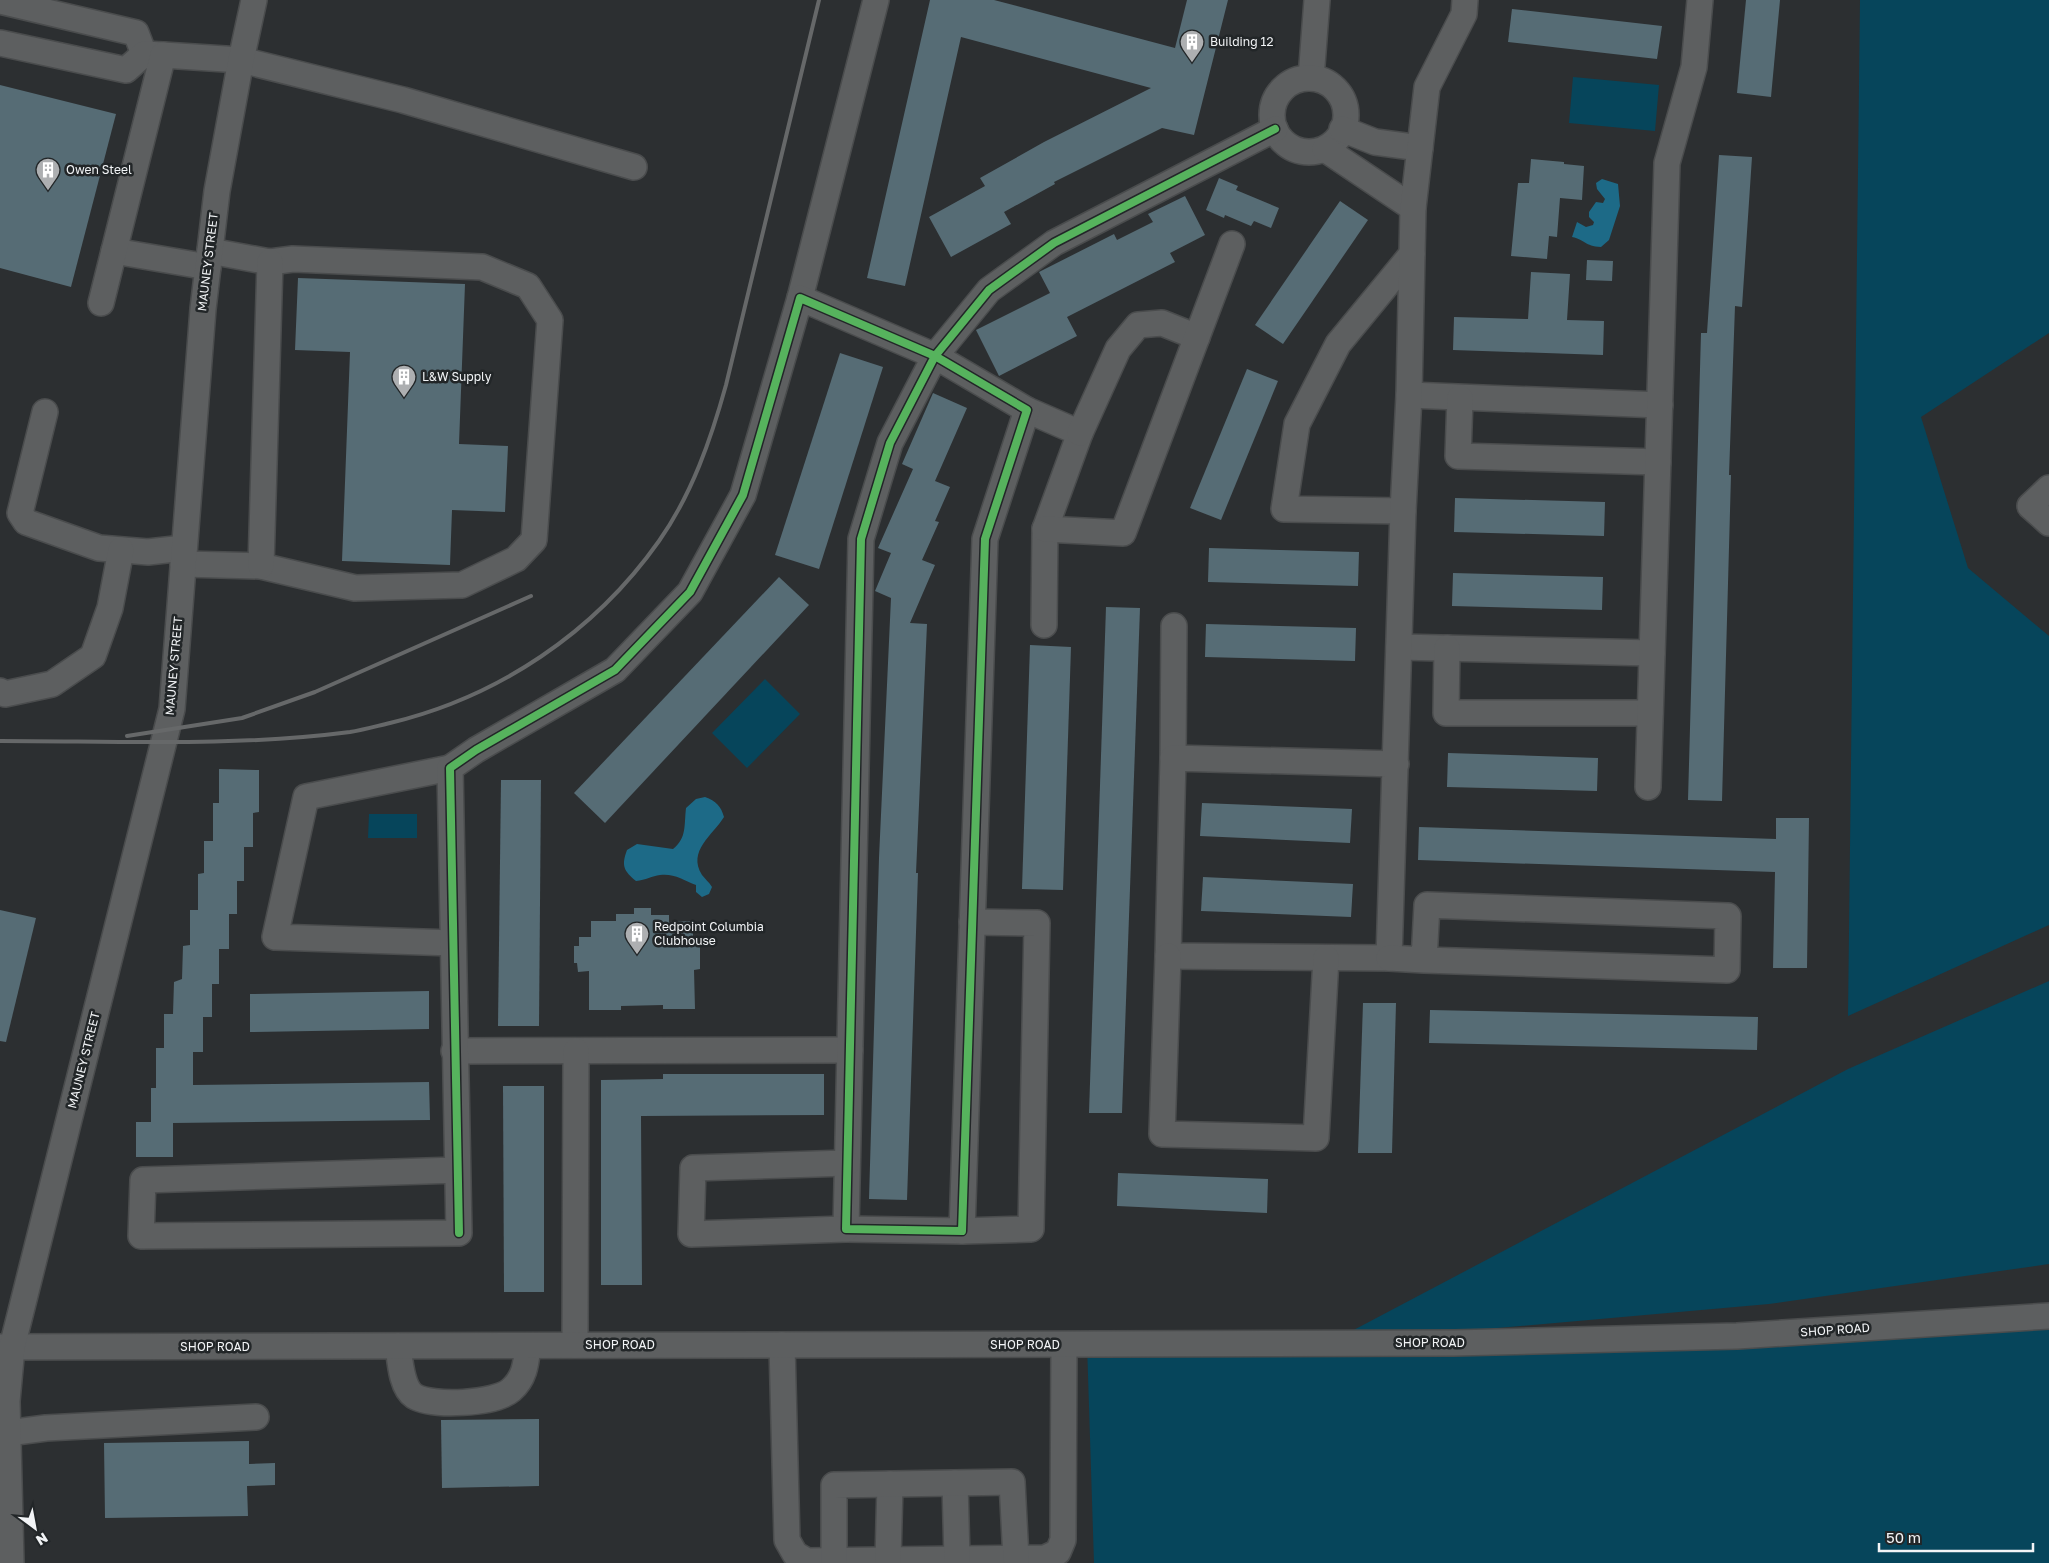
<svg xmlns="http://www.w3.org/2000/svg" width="2049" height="1563" font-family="'Golos Text',sans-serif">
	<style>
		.green { fill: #06455b }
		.water { fill: #1d6a87 }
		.building { fill: #566c75 }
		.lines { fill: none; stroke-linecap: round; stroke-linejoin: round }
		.minor-casing { stroke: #4a4c4d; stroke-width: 28 }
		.minor { stroke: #5d5f60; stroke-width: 25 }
		.rail { stroke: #666869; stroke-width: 4 }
		.cycleway-casing { stroke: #222628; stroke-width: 11 }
		.cycleway { stroke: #56b35d; stroke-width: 8 }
		.labels { text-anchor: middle; stroke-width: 5; stroke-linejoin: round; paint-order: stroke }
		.poi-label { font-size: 12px; fill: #f2f4f6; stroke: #222628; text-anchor: start }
		.street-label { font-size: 12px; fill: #f2f4f6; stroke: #222628 }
	</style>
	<rect width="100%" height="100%" fill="#2c2f31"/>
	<g class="green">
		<path d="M 1860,0 L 2049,0 L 2049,333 L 1921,417 L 1968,568 L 2049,636 L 2049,925 L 1848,1016 Z"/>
		<path d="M 1573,77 L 1659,85 L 1655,131 L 1569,123 Z"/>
		<path d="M 765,679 L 800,714 L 747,768 L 712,733 Z"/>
		<path d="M 369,814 L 417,814 L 417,838 L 368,838 Z"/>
		<path d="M 2049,981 L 2049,1264 L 1769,1304 L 1340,1342 L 2049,1316 L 2049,1563 L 1094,1563 L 1087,1344 L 1329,1343 L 1848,1069 Z"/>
	</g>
	<g class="water">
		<path d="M 1602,179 L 1618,184 L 1620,206 L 1609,240 L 1601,247 C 1584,246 1586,240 1572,237 L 1577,222 L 1586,227 L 1593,225 L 1594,222 L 1589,217 L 1589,212 L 1596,202 L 1603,203 L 1605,199 L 1597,189 L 1596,183 Z"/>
		<path d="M 705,797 C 716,801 721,806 724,817 C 713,835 687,851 702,875 C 705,879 709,882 712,887 L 709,894 L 702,897 L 696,892 L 696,885 C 684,880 673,873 660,875 C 652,876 646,880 636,881 C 624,871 621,866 627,850 L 637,844 L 673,849 C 687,838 684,825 686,808 L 696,799 Z"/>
	</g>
	<g class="building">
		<path d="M 930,0 L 994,0 L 1175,48 L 1187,0 L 1228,0 L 1194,135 L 1162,128 L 1054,182 L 1055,184 L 1004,212 L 1011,224 L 951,257 L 929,217 L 985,186 L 980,178 L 1044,142 L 1151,88 L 961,37 L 905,286 L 867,278 Z"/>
		<path d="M 1746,0 L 1780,0 L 1771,97 L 1737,93 Z"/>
		<path d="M 1512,9 L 1662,26 L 1657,59 L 1508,42 Z"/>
		<path d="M 0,85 L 116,114 L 71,287 L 0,268 Z"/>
		<path d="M 1719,155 L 1752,157 L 1742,307 L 1735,306 L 1729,475 L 1731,475 L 1722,801 L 1688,800 L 1701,333 L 1707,333 Z"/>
		<path d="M 1531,159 L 1564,162 L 1564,164 L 1584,166 L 1582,200 L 1560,198 L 1557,237 L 1549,236 L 1547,259 L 1511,256 L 1518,183 L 1529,183 Z"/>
		<path d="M 1219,178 L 1238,186 L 1236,190 L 1279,208 L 1271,228 L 1254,221 L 1251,226 L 1225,215 L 1224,218 L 1206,210 Z"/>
		<path d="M 1185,196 L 1205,235 L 1170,253 L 1175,262 L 1067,317 L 1077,336 L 999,376 L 976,330 L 1050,293 L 1039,272 L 1114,234 L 1117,240 L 1153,222 L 1148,214 Z"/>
		<path d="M 1340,201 L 1368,220 L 1283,344 L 1255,325 Z"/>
		<path d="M 1587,260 L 1613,261 L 1612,281 L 1586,280 Z"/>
		<path d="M 1531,272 L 1570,274 L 1567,320 L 1604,321 L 1603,355 L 1453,350 L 1454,317 L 1528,319 Z"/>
		<path d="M 298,278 L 465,284 L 459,444 L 508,446 L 505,512 L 452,510 L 450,565 L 342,561 L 350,352 L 295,350 Z"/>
		<path d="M 840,353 L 883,367 L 819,569 L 775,555 Z"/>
		<path d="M 1247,369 L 1278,381 L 1221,520 L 1190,508 Z"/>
		<path d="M 933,393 L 967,408 L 935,481 L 950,487 L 935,521 L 939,522 L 922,560 L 935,565 L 910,623 L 927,624 L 916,873 L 918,873 L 907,1200 L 869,1199 L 879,858 L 891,598 L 875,591 L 891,553 L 878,548 L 913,469 L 902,464 Z"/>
		<path d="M 1455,498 L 1605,502 L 1604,536 L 1454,532 Z"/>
		<path d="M 1209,548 L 1359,552 L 1358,586 L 1208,582 Z"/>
		<path d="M 1453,573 L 1603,577 L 1602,610 L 1452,606 Z"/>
		<path d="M 779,577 L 809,605 L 605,823 L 574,793 Z"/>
		<path d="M 1106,607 L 1140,608 L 1122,1113 L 1089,1113 Z"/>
		<path d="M 1206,624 L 1356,628 L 1355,661 L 1205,657 Z"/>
		<path d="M 1030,645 L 1071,647 L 1063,890 L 1022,889 Z"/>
		<path d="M 1448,753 L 1598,758 L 1597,791 L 1447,787 Z"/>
		<path d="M 219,769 L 259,770 L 259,812 L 253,813 L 253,847 L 244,847 L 244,881 L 237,881 L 237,914 L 229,914 L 229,949 L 219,949 L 219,984 L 212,984 L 212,1017 L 203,1017 L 203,1052 L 193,1052 L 193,1085 L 429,1082 L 430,1120 L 173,1123 L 173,1157 L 136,1157 L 136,1122 L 151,1122 L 151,1088 L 156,1088 L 156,1048 L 164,1048 L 164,1014 L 173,1014 L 174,982 L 182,979 L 183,946 L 190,945 L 190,910 L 198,910 L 198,874 L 204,873 L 204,841 L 213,841 L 213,803 L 219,803 Z"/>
		<path d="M 501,780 L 541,780 L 539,1026 L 498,1026 Z"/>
		<path d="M 1202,803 L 1352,809 L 1350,843 L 1200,836 Z"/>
		<path d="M 1776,818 L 1809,818 L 1807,968 L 1773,968 L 1775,872 L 1418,860 L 1419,827 L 1776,839 Z"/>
		<path d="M 1203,877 L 1353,884 L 1351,917 L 1201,911 Z"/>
		<path d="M 634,908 L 651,908 L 651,915 L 669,915 L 669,922 L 693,921 L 693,940 L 700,940 L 700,969 L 694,970 L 695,1009 L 663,1009 L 663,1005 L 621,1006 L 621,1010 L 589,1010 L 589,971 L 578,972 L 577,963 L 574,963 L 574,946 L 579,946 L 579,937 L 591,937 L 591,921 L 616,921 L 616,914 L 634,914 Z"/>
		<path d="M 0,910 L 36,918 L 6,1042 L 0,1041 Z"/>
		<path d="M 429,991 L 429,1029 L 250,1032 L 250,994 Z"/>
		<path d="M 1363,1003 L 1396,1003 L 1392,1153 L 1358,1153 Z"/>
		<path d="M 1430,1010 L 1758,1017 L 1757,1050 L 1429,1043 Z"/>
		<path d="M 663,1074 L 824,1074 L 824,1115 L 641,1116 L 642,1285 L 601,1285 L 601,1080 L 663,1079 Z"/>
		<path d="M 503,1086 L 544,1086 L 544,1292 L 504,1292 Z"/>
		<path d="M 1118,1173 L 1268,1179 L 1267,1213 L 1117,1206 Z"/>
		<path d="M 539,1419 L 539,1486 L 442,1488 L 441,1420 Z"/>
		<path d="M 249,1441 L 249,1464 L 275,1463 L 275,1485 L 247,1486 L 248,1516 L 105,1518 L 104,1443 Z"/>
	</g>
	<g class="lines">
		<defs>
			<g id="minor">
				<path d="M 0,1 L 136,33 L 144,54"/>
				<path d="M 0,43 L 126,70 L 144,54 L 163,55"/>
				<path d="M 1311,78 L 1317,0"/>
				<circle cx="1309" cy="115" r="37"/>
				<path d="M 1342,129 L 1375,142 L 1420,148"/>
				<path d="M 1325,149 L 1413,208"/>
				<path d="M 114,251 L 208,267"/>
				<path d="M 800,298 L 876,0"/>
				<path d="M 101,303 L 163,55 L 241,60 L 403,100 L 634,167"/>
				<path d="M 1409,395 L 1660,405"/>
				<path d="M 1460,398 L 1458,456 L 1658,462"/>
				<path d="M 1027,410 L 1080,433 L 1045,529 L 1044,625"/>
				<path d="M 45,412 L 20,513 L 26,522 L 99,548 L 148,552 L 184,548"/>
				<path d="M 1080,433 L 1118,349 L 1138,325 L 1162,323 L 1197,337"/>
				<path d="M 2049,488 L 2030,506 L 2049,523"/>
				<path d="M 1403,511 L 1284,509 L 1297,424 L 1338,344 L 1412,254"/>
				<path d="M 1045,529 L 1123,533 L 1232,244"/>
				<path d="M 183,564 L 261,566 L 355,588 L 462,585 L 516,559 L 534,540 L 550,320 L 528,286 L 482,267 L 293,259 L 270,262 L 210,251"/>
				<path d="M 261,566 L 270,262"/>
				<path d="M 1399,647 L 1652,653"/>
				<path d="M 1447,648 L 1446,713 L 1650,713"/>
				<path d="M 0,691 L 5,694 L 52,684 L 93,656 L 110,608 L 121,550"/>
				<path d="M 1173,758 L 1174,626"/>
				<path d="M 1396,764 L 1173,758 L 1168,956 L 1389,958 L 1403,511 L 1409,395 L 1413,208 L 1427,87 L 1464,14 L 1465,0"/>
				<path d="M 450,768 L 306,797 L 275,937 L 453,943"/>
				<path d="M 1648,787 L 1667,163 L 1694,67 L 1700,0"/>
				<path d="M 1168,956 L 1162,1134 L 1316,1138 L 1326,958"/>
				<path d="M 1389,958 L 1424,960 L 1727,970 L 1728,916 L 1427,905 L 1424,960"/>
				<path d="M 454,1051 L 850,1050"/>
				<path d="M 457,1170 L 143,1180 L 141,1236 L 459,1233 L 450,768 L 476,750 L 615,670 L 690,592 L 743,495 L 800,298 L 935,356 L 1027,410 L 985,539 L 962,1231 L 846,1229 L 861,539 L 890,443 L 935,356 L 989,290 L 1054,243 L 1275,129"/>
				<path d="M 846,1229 L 691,1234 L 693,1168 L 847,1163"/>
				<path d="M 962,1231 L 1031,1229 L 1037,923 L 972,922"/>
				<path d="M 575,1345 L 576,1051"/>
				<path d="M 782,1345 L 787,1540 L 795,1554 L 807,1561 L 1045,1558 L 1058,1552 L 1063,1540 L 1064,1345"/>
				<path d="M 398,1346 C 400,1360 401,1387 414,1396 C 432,1407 495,1404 511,1390 C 525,1378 526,1363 528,1346"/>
				<path d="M 0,1347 L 1454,1343 L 1737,1336 L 2049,1316"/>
				<path d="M 8,1433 L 46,1428 L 256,1417"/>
				<path d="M 955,1483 L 957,1559"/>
				<path d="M 888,1560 L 890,1484"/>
				<path d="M 834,1561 L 834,1485 L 1012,1482 L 1016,1559"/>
				<path d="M 11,1563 L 7,1401 L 12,1347 L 172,709 L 203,309 L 217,191 L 241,60 L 254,0"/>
			</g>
		</defs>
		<use href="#minor" class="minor-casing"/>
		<use href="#minor" class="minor"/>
		<g class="rail">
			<path d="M 127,736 L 242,718 L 315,692 L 531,596"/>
			<path d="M 0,741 C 116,741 235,747 350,732 C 363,730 377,726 390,723 C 498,697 594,633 659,541 C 692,494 711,439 726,385 L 819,0"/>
		</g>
		<defs>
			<path id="cycleway" d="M 459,1233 L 450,768 L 476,750 L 615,670 L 690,592 L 743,495 L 800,298 L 935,356 L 1027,410 L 985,539 L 962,1231 L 846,1229 L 861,539 L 890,443 L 935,356 L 989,290 L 1054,243 L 1275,129"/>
		</defs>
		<use href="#cycleway" class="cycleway-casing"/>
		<use href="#cycleway" class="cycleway"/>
	</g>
	<defs>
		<symbol id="building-pin" viewBox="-11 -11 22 30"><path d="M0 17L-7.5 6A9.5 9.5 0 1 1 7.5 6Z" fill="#adafb1" stroke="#222628"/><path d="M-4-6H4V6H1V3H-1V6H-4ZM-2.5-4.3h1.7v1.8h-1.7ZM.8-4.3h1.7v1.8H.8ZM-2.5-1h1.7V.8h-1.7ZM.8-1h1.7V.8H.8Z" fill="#fff"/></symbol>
	</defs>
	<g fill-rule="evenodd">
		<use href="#building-pin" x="1178" y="28" width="28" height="38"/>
		<use href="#building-pin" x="34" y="156" width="28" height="38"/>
		<use href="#building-pin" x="390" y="363" width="28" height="38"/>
		<use href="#building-pin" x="623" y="920" width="28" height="38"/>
	</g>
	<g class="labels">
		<g class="poi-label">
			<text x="1210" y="46">Building 12</text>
			<text x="66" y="174">Owen Steel</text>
			<text x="422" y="381">L&amp;W Supply</text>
			<text x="654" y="931">Redpoint Columbia<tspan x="654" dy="14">Clubhouse</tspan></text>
		</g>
		<g class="street-label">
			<text transform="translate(208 262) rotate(-83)" y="4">MAUNEY STREET</text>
			<text transform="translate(174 666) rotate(-85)" y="4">MAUNEY STREET</text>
			<text transform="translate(84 1060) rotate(-76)" y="4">MAUNEY STREET</text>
			<text transform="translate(1835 1330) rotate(-4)" y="4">SHOP ROAD</text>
			<text x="1430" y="1347">SHOP ROAD</text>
			<text x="620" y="1349">SHOP ROAD</text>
			<text x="1025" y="1349">SHOP ROAD</text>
			<text x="215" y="1351">SHOP ROAD</text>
		</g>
	</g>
	<g transform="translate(35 1528) rotate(148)" stroke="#222628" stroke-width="4" paint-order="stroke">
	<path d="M0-4L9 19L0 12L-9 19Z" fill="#f2f4f6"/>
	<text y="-8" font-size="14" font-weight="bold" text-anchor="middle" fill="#f2f4f6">N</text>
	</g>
	<path d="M1879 1543v8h154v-8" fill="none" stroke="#f2f4f6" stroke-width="2.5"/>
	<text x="1886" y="1543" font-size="15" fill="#f2f4f6" stroke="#222628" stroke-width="4" paint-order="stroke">50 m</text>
</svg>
